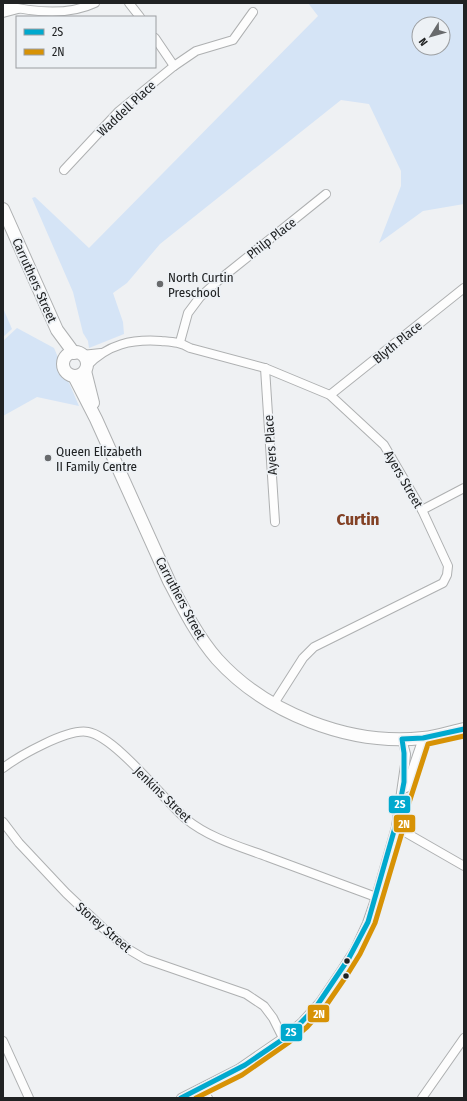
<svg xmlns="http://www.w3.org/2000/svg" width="467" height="1101" font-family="'Fira Sans Condensed',sans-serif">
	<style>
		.green { fill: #d5e4f6; fill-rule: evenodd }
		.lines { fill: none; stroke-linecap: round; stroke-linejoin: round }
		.street-casing { stroke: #aeb0b1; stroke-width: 10 }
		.secondary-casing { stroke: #aeb0b1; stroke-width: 14 }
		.street { stroke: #fdfdfd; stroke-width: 8 }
		.secondary { stroke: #fdfdfd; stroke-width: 12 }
		.bus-1-casing { stroke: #edf1f5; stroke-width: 8 }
		.bus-2-casing { stroke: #edf1f5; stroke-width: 8 }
		.bus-1 { stroke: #00a9ce; stroke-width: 5 }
		.bus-2 { stroke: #d79205; stroke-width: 5 }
		.poi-dot { fill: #686a6c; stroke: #edf1f5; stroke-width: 1.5 }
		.bus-dot { fill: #202223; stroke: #edf1f5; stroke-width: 1.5 }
		.labels { text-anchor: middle; stroke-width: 3.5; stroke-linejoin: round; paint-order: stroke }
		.street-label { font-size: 13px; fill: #202223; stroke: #edf1f5 }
		.poi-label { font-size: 13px; fill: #202223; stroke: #edf1f5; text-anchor: start }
		.district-label { font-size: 17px; font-weight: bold; fill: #834124; stroke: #edf1f5 }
		.line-badge { stroke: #edf1f5; stroke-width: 1.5 }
		.badge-label { font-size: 11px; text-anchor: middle; font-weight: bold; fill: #fff }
	</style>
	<rect width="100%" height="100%" fill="#eff1f3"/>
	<g class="green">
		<path d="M 308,3 L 464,3 L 464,204 L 423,211 L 379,243 L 401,186 L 401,171 L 369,104 L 341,100 L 160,244 L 127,283 L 113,293 L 123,322 L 124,334 L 89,348 L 88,341 L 83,333 L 73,292 L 32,198 L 35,197 L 89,248 L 318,16 ZM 419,24 L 443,24 L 443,48 L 419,48 Z"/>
		<path d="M 3,308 L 12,329 L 3,337 Z"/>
		<path d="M 17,328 L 54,348 L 79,406 L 37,397 L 3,416 L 3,341 Z"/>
	</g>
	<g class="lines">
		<defs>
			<g id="street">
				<path d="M 129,3 L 140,17"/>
				<path d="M 3,5 C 32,12 68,16 95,3"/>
				<path d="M 3,13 L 18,9"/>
				<path d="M 155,38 L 174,66"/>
				<path d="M 64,170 L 119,111 L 174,66 L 196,51 L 233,40 L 253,12"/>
				<path d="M 180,342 L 188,313 L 200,297 L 219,280 L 326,194"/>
				<path d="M 82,355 L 101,353"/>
				<path d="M 87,366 C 108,344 132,339 161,341 C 172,342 180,342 190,348 L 265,368 L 330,395 L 384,445 L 422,510 L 448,566 L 447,575 L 443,583 L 314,647 L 303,658 L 273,705"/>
				<path d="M 265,368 L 275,522"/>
				<path d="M 330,395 L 464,288"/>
				<path d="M 422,510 L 464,488"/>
				<path d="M 3,768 C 19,756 68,728 88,732 C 116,737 163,799 186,819 C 209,838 241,847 268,857 C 304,870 340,884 376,897"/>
				<path d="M 406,788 L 423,738"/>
				<path d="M 3,822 L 19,843 L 66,893 L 104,929 L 128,949 L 145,959 L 246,994 L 264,1006 L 273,1018 L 283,1038"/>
				<path d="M 396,827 L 464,866"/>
				<path d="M 3,1041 L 29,1098"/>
				<path d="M 200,1089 L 208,1098"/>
				<path d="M 181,1098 L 238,1069 L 283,1038 L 302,1022 L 320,1002 L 341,971 L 354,951 L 367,923 L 376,897 L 396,827 L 405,765 L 406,754 L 402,739"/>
				<path d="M 422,1098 L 464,1038"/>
			</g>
			<g id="secondary">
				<path d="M 3,209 L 57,330 L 74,353"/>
				<circle cx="75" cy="364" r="12"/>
				<path d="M 85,371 L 93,403"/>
				<path d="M 74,376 L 96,419 L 169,581 C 183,608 197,636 217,659 C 266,713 349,746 423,738 C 436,737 451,732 464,729"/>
			</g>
		</defs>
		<use href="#street" class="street-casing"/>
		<use href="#secondary" class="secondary-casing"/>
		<use href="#street" class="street"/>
		<use href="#secondary" class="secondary"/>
		<defs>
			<path id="bus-1" d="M 181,1098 L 245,1065 L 289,1035 L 316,1007 L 349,958 L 368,922 L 396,824 L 404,782 L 404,753 L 402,739 L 423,738 L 464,729"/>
			<path id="bus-2" d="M 196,1098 L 242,1075 L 288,1043 L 307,1027 L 325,1007 L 347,975 L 360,954 L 375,923 L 403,829 L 408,806 L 428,744 L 464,736"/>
		</defs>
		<use href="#bus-1" class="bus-1-casing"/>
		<use href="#bus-2" class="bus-2-casing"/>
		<use href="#bus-1" class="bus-1"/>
		<use href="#bus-2" class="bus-2"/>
	</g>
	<g class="poi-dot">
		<circle cx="160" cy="284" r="4"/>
		<circle cx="48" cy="458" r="4"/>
	</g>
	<g class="bus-dot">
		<circle cx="347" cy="961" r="3.5"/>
		<circle cx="346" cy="976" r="3.5"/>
	</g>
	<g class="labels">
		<g class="street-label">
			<text transform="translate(126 108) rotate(-43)" y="5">Waddell Place</text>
			<text transform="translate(271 238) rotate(-38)" y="5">Philp Place</text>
			<text transform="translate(35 280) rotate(66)" y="5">Carruthers Street</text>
			<text transform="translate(397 342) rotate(-39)" y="5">Blyth Place</text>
			<text transform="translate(270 445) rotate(-94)" y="5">Ayers Place</text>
			<text transform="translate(404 479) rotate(60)" y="5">Ayers Street</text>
			<text transform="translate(181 598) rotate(62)" y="5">Carruthers Street</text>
			<text transform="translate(163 794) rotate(44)" y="5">Jenkins Street</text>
			<text transform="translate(104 927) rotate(41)" y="5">Storey Street</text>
		</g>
		<g class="poi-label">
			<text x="168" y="282">North Curtin<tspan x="168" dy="15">Preschool</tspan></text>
			<text x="56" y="456">Queen Elizabeth<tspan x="56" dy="15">II Family Centre</tspan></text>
		</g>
		<g class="district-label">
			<text x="358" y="525">Curtin</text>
		</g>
	</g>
	<g class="line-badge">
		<rect x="388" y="795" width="23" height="19" rx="4" fill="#00a9ce"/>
		<rect x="393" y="814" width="23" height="19" rx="4" fill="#d79205"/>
		<rect x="307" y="1004" width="23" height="19" rx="4" fill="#d79205"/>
		<rect x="280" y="1023" width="23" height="19" rx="4" fill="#00a9ce"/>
	</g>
	<g class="badge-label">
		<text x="400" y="808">2S</text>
		<text x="404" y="828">2N</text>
		<text x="319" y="1018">2N</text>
		<text x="291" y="1036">2S</text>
	</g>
	<rect width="467" height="1101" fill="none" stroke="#202223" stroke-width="8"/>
	<rect x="16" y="16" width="140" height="52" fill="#edf1f5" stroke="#9b9ea1"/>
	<rect x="24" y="29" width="20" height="6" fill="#00a9ce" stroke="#9b9ea1"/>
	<text x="52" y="36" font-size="12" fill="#202223">2S</text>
	<rect x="24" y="49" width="20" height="6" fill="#d79205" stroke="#9b9ea1"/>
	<text x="52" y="56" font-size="12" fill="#202223">2N</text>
	<g transform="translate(431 36) rotate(233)"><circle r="19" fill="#edf1f5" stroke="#9b9ea1"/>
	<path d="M0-3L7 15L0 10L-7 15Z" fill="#686a6c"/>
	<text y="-6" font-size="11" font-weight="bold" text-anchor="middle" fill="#202223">N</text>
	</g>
</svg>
